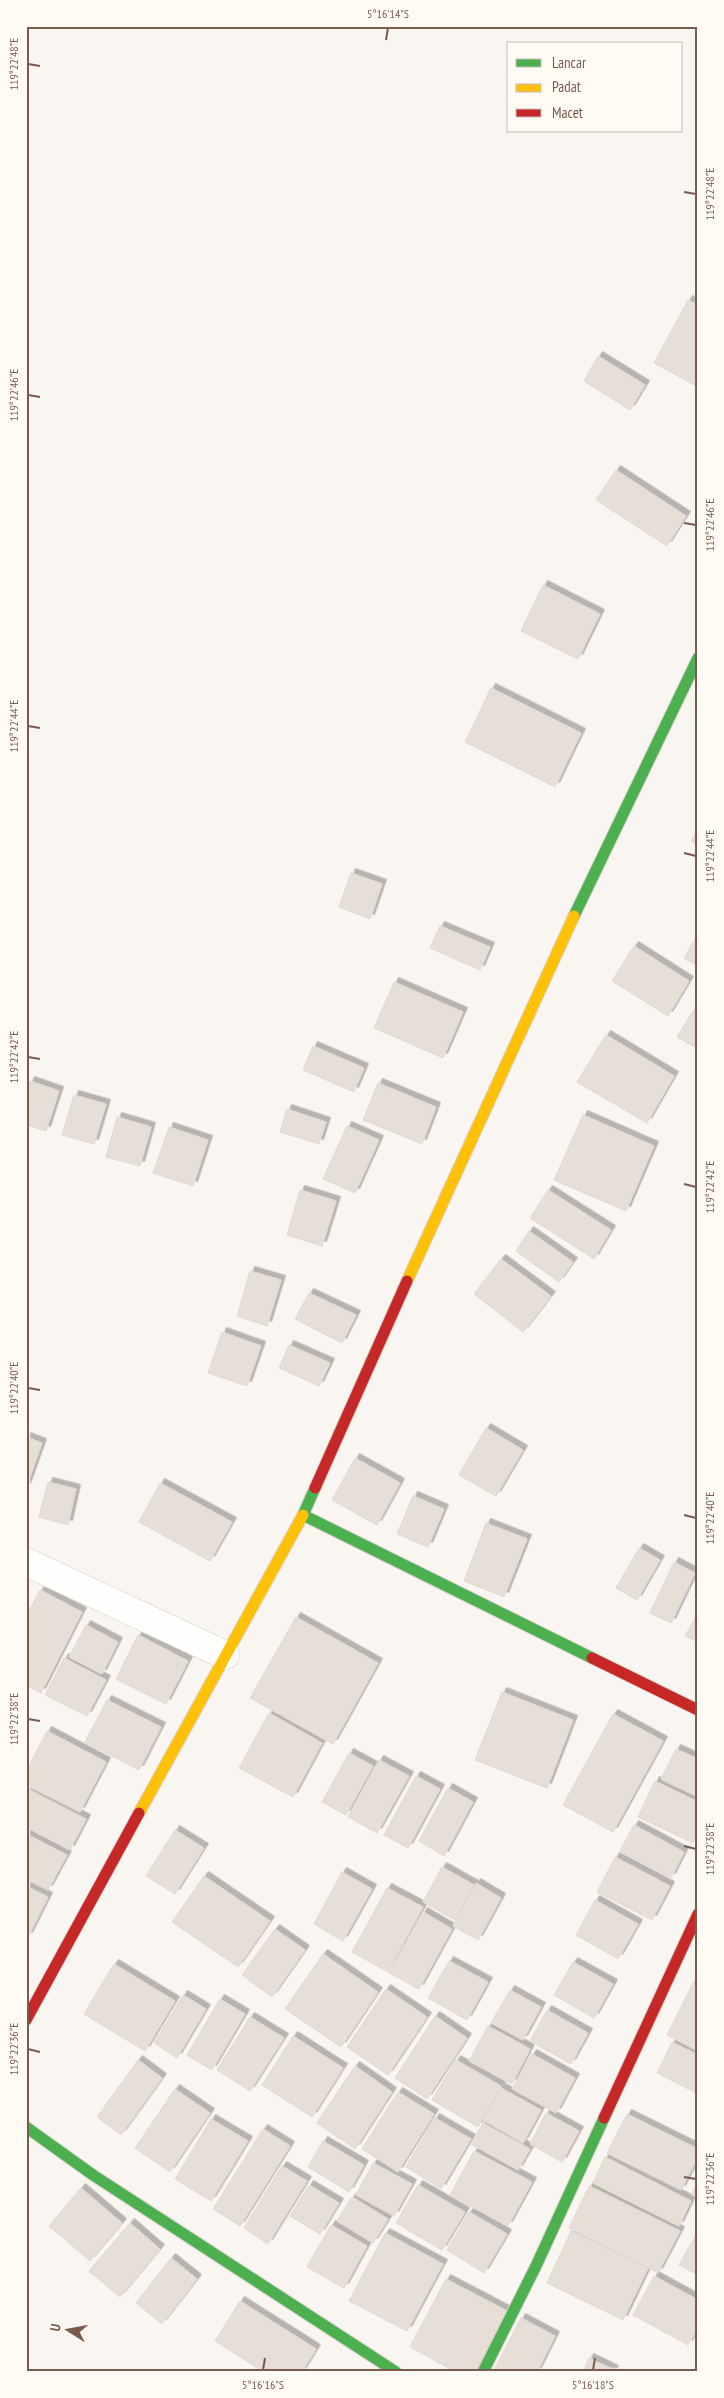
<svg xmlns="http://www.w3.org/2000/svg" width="724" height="2398" font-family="'PT Sans Narrow',sans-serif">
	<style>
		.building { fill: #e6ded7; stroke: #e2d8d2; filter: url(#shadow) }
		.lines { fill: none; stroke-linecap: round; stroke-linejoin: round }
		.street-casing { stroke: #d7d1cb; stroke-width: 29 }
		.fast-casing { stroke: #d9d2cb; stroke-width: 13 }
		.slow-casing { stroke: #d9d2cb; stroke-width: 13 }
		.jam-casing { stroke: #d9d2cb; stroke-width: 13 }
		.street { stroke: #fefefd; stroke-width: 28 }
		.fast { stroke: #4caf50; stroke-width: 11 }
		.slow { stroke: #ffc107; stroke-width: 11 }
		.jam { stroke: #c62828; stroke-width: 11 }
		.ticks { fill: none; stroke: #7a5c4d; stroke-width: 2 }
		.neatline { fill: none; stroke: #7a5c4d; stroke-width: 2 }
		.ticks-label { font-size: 12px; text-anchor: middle; fill: #7a5c4d }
	</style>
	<defs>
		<filter id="shadow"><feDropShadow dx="4.5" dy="-4.5" stdDeviation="0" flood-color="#0004"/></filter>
	</defs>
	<rect width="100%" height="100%" fill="#f9f5f0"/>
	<g class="building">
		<path d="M 688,300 L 698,305 L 698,387 L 654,363 Z"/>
		<path d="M 598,356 L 645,385 L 630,410 L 584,381 Z"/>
		<path d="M 616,470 L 686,516 L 667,546 L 596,500 Z"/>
		<path d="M 543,585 L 600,614 L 578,659 L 521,631 Z"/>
		<path d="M 491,688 L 581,733 L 555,787 L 465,742 Z"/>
		<path d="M 698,829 L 698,845 L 691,841 Z"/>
		<path d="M 351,873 L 382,884 L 370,919 L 339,907 Z"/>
		<path d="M 440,926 L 490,947 L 480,970 L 430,948 Z"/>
		<path d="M 698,934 L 698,966 L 684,958 Z"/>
		<path d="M 634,946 L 689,981 L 668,1016 L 612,981 Z"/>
		<path d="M 394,982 L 463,1012 L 443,1058 L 374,1028 Z"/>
		<path d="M 694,1009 L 698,1011 L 698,1049 L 677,1037 Z"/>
		<path d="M 606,1035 L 674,1076 L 647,1123 L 577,1082 Z"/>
		<path d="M 313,1046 L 364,1068 L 354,1092 L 303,1070 Z"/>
		<path d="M 30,1081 L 59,1091 L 46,1131 L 26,1125 L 26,1092 Z"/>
		<path d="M 378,1083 L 436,1107 L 422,1144 L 363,1120 Z"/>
		<path d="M 74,1095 L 106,1104 L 94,1144 L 62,1135 Z"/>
		<path d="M 287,1109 L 326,1122 L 319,1144 L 280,1132 Z"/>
		<path d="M 583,1115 L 654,1146 L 626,1211 L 554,1180 Z"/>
		<path d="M 117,1117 L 151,1127 L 140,1166 L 106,1157 Z"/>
		<path d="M 347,1126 L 379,1140 L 355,1193 L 323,1179 Z"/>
		<path d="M 169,1127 L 208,1140 L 193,1186 L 153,1173 Z"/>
		<path d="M 300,1190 L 336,1201 L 322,1246 L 287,1235 Z"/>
		<path d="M 548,1190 L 611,1230 L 594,1259 L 530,1218 Z"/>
		<path d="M 529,1231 L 573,1262 L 559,1282 L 516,1251 Z"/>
		<path d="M 501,1259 L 551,1296 L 523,1332 L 474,1294 Z"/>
		<path d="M 250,1271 L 281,1280 L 267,1326 L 237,1316 Z"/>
		<path d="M 309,1293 L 356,1315 L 342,1343 L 295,1319 Z"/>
		<path d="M 222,1332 L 261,1346 L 247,1386 L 208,1373 Z"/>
		<path d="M 289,1345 L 330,1363 L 319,1386 L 279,1368 Z"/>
		<path d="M 486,1428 L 523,1450 L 496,1496 L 459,1475 Z"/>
		<path d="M 26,1437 L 42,1443 L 26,1488 Z"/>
		<path d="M 355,1458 L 400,1483 L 377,1525 L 332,1500 Z"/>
		<path d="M 48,1482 L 76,1489 L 68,1525 L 39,1517 Z"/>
		<path d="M 160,1483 L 232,1522 L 210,1561 L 139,1522 Z"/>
		<path d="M 413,1496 L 444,1509 L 428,1547 L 397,1534 Z"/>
		<path d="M 486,1523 L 527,1539 L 504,1597 L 464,1581 Z"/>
		<path d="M 639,1548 L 660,1560 L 637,1600 L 616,1588 Z"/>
		<path d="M 674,1562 L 695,1573 L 671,1623 L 650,1613 Z"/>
		<path d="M 40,1590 L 82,1612 L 41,1693 L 26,1685 L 26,1617 Z"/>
		<path d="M 698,1613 L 698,1642 L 685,1636 Z"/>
		<path d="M 296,1617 L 378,1663 L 333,1744 L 250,1698 Z"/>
		<path d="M 86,1625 L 118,1642 L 102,1674 L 69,1657 Z"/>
		<path d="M 138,1635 L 188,1661 L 166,1704 L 116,1679 Z"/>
		<path d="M 64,1658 L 106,1680 L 87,1716 L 45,1695 Z"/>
		<path d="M 502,1692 L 573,1720 L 547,1788 L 475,1760 Z"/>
		<path d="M 107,1700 L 161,1727 L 139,1770 L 85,1742 Z"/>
		<path d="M 269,1713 L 322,1743 L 293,1797 L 239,1768 Z"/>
		<path d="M 613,1714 L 663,1741 L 613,1832 L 563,1805 Z"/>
		<path d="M 47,1731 L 106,1762 L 80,1812 L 26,1785 L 26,1772 Z"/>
		<path d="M 676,1749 L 698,1759 L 698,1797 L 661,1779 Z"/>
		<path d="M 349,1753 L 373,1766 L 346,1815 L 322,1802 Z"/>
		<path d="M 379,1760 L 409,1776 L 377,1833 L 348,1817 Z"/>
		<path d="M 416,1776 L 440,1789 L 408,1848 L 384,1835 Z"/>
		<path d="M 655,1781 L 698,1802 L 698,1832 L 693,1843 L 638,1817 Z"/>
		<path d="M 26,1788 L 86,1819 L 70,1850 L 26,1827 Z"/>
		<path d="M 448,1788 L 473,1802 L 444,1856 L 419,1841 Z"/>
		<path d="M 634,1825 L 684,1852 L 671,1878 L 620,1851 Z"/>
		<path d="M 175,1830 L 204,1848 L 175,1894 L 146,1876 Z"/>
		<path d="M 26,1834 L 67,1855 L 48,1890 L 26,1879 Z"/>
		<path d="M 615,1857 L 670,1886 L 652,1920 L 597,1892 Z"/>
		<path d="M 442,1867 L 474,1885 L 455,1920 L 423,1902 Z"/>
		<path d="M 342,1872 L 372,1889 L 343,1941 L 314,1924 Z"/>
		<path d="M 204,1876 L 270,1921 L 238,1967 L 172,1922 Z"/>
		<path d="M 476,1883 L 501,1898 L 478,1940 L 453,1926 Z"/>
		<path d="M 26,1886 L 48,1897 L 28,1937 L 26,1936 Z"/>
		<path d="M 387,1888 L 423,1907 L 388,1972 L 352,1952 Z"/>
		<path d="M 595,1900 L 638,1924 L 618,1959 L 576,1935 Z"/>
		<path d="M 423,1912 L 452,1929 L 419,1989 L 389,1973 Z"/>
		<path d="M 275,1929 L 305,1950 L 272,1997 L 242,1975 Z"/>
		<path d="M 323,1954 L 378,1992 L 341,2047 L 285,2009 Z"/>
		<path d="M 449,1961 L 488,1982 L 467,2020 L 428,1998 Z"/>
		<path d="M 573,1962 L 613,1984 L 594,2018 L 554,1995 Z"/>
		<path d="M 114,1964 L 175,2001 L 145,2051 L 84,2014 Z"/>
		<path d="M 694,1981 L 698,1983 L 698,2051 L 667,2035 Z"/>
		<path d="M 386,1989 L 427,2017 L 388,2075 L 347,2047 Z"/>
		<path d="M 510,1990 L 541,2007 L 523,2040 L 491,2023 Z"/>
		<path d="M 183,1995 L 206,2009 L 177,2058 L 154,2043 Z"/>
		<path d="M 220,1999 L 245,2014 L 212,2070 L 187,2055 Z"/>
		<path d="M 547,2010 L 588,2033 L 571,2064 L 530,2041 Z"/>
		<path d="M 435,2016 L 467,2038 L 427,2099 L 395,2078 Z"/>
		<path d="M 250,2017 L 284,2038 L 250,2091 L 217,2070 Z"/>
		<path d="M 488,2026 L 530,2049 L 512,2084 L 469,2061 Z"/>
		<path d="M 293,2036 L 343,2068 L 312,2117 L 262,2085 Z"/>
		<path d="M 672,2042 L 698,2055 L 698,2094 L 657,2073 Z"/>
		<path d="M 532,2054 L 575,2078 L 556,2113 L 512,2089 Z"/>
		<path d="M 138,2060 L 162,2078 L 121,2135 L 97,2117 Z"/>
		<path d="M 456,2060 L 501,2086 L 478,2127 L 432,2100 Z"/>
		<path d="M 355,2066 L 392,2092 L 355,2149 L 317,2123 Z"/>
		<path d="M 501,2088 L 541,2110 L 523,2143 L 483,2120 Z"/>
		<path d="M 175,2089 L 210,2113 L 170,2172 L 135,2148 Z"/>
		<path d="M 398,2092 L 434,2114 L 398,2172 L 362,2149 Z"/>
		<path d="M 546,2113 L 579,2131 L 562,2162 L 530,2144 Z"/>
		<path d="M 627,2114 L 698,2149 L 698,2157 L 681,2190 L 607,2153 Z"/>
		<path d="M 435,2118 L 471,2139 L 441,2189 L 406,2167 Z"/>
		<path d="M 211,2119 L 248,2141 L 211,2201 L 175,2179 Z"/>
		<path d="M 483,2123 L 530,2149 L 518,2170 L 471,2144 Z"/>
		<path d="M 263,2129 L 290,2146 L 240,2226 L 213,2209 Z"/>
		<path d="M 323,2141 L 364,2165 L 349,2192 L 308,2167 Z"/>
		<path d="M 474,2151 L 532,2182 L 508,2226 L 450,2195 Z"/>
		<path d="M 605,2157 L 691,2201 L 679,2226 L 593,2183 Z"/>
		<path d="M 373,2163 L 412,2184 L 394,2216 L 356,2195 Z"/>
		<path d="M 282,2166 L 307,2181 L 268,2244 L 244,2228 Z"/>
		<path d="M 698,2182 L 698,2198 L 691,2194 Z"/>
		<path d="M 309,2185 L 339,2203 L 320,2234 L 290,2216 Z"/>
		<path d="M 418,2185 L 465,2212 L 442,2250 L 396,2223 Z"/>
		<path d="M 589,2186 L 680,2231 L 658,2273 L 569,2228 Z"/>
		<path d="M 81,2188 L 122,2223 L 90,2261 L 49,2226 Z"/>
		<path d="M 352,2197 L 388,2219 L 373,2243 L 337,2221 Z"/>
		<path d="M 469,2212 L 507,2234 L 484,2273 L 447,2250 Z"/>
		<path d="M 130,2223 L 160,2249 L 120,2297 L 89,2271 Z"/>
		<path d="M 331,2225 L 367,2246 L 344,2288 L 307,2267 Z"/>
		<path d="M 571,2231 L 648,2268 L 623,2320 L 547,2283 Z"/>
		<path d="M 698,2231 L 698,2275 L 679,2265 Z"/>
		<path d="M 385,2233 L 443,2264 L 407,2331 L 349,2301 Z"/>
		<path d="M 171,2258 L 197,2279 L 162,2324 L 136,2303 Z"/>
		<path d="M 654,2276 L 698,2300 L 698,2327 L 688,2345 L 633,2315 Z"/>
		<path d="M 446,2279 L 507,2311 L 475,2372 L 456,2372 L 410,2347 Z"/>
		<path d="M 240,2301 L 316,2349 L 302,2372 L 264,2372 L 215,2341 Z"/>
		<path d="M 521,2318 L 555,2336 L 537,2372 L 493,2372 Z"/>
		<path d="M 589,2358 L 614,2370 L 613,2372 L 583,2372 Z"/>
	</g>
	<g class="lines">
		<defs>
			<path id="street" d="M 26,1562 L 225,1655"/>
			<g id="fast">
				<path d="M 574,916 L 698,658"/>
				<path d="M 315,1488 L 303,1515 L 592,1658"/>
				<path d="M 26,2127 L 93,2175 L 396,2372"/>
				<path d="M 483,2372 L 536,2266 L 604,2118"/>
			</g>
			<g id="slow">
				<path d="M 407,1281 L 574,916"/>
				<path d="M 139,1813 L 303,1515"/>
			</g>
			<g id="jam">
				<path d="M 315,1488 L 407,1281"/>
				<path d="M 592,1658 L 698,1710"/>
				<path d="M 26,2020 L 139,1813"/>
				<path d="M 604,2118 L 698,1914"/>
			</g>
		</defs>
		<use href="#street" class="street-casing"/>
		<use href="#fast" class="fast-casing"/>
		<use href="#slow" class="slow-casing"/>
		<use href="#jam" class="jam-casing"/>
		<use href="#street" class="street"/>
		<use href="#fast" class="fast"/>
		<use href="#slow" class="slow"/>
		<use href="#jam" class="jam"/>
	</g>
	<path class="ticks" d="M 386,40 L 388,28M 28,64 L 40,66M 684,192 L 696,194M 28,395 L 40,397M 684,523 L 696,525M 28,726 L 40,728M 684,853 L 696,856M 28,1057 L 40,1059M 684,1184 L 696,1187M 28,1388 L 40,1390M 684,1515 L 696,1518M 28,1719 L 40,1721M 684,1846 L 696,1849M 28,2049 L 40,2052M 684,2177 L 696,2179M 263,2370 L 265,2358M 593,2370 L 595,2358"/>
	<rect width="724" height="2398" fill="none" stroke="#fffaf3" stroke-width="55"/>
	<rect x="507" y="42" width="175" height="90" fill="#fffaf3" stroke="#cabbb1"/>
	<rect x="516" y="59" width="25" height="8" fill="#4caf50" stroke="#cabbb1"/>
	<text x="552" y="68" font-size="15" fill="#7a5c4d">Lancar</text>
	<rect x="516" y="84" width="25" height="8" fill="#ffc107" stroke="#cabbb1"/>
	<text x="552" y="92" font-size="15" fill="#7a5c4d">Padat</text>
	<rect x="516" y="109" width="25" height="8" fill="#c62828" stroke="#cabbb1"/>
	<text x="552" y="118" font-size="15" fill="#7a5c4d">Macet</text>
	<g transform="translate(68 2330) rotate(281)" stroke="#fffaf3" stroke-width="4" paint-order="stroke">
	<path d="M0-4L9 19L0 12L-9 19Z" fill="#7a5c4d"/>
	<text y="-8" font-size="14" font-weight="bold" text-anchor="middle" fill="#7a5c4d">U</text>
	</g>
	<rect x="28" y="28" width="668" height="2342" class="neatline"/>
	<g class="ticks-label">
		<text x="388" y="18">5°16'14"S</text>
		<text transform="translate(14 64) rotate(-90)" y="4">119°22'48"E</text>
		<text transform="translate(710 194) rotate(-90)" y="4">119°22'48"E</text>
		<text transform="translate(14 395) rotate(-90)" y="4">119°22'46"E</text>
		<text transform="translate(710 525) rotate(-90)" y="4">119°22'46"E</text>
		<text transform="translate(14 726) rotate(-90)" y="4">119°22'44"E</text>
		<text transform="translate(710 856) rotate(-90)" y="4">119°22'44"E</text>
		<text transform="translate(14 1057) rotate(-90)" y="4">119°22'42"E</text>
		<text transform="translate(710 1187) rotate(-90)" y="4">119°22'42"E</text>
		<text transform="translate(14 1388) rotate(-90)" y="4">119°22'40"E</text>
		<text transform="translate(710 1518) rotate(-90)" y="4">119°22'40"E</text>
		<text transform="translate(14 1719) rotate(-90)" y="4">119°22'38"E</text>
		<text transform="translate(710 1849) rotate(-90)" y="4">119°22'38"E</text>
		<text transform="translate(14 2049) rotate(-90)" y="4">119°22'36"E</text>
		<text transform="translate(710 2179) rotate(-90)" y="4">119°22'36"E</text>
		<text x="263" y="2389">5°16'16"S</text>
		<text x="593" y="2389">5°16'18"S</text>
	</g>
</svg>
